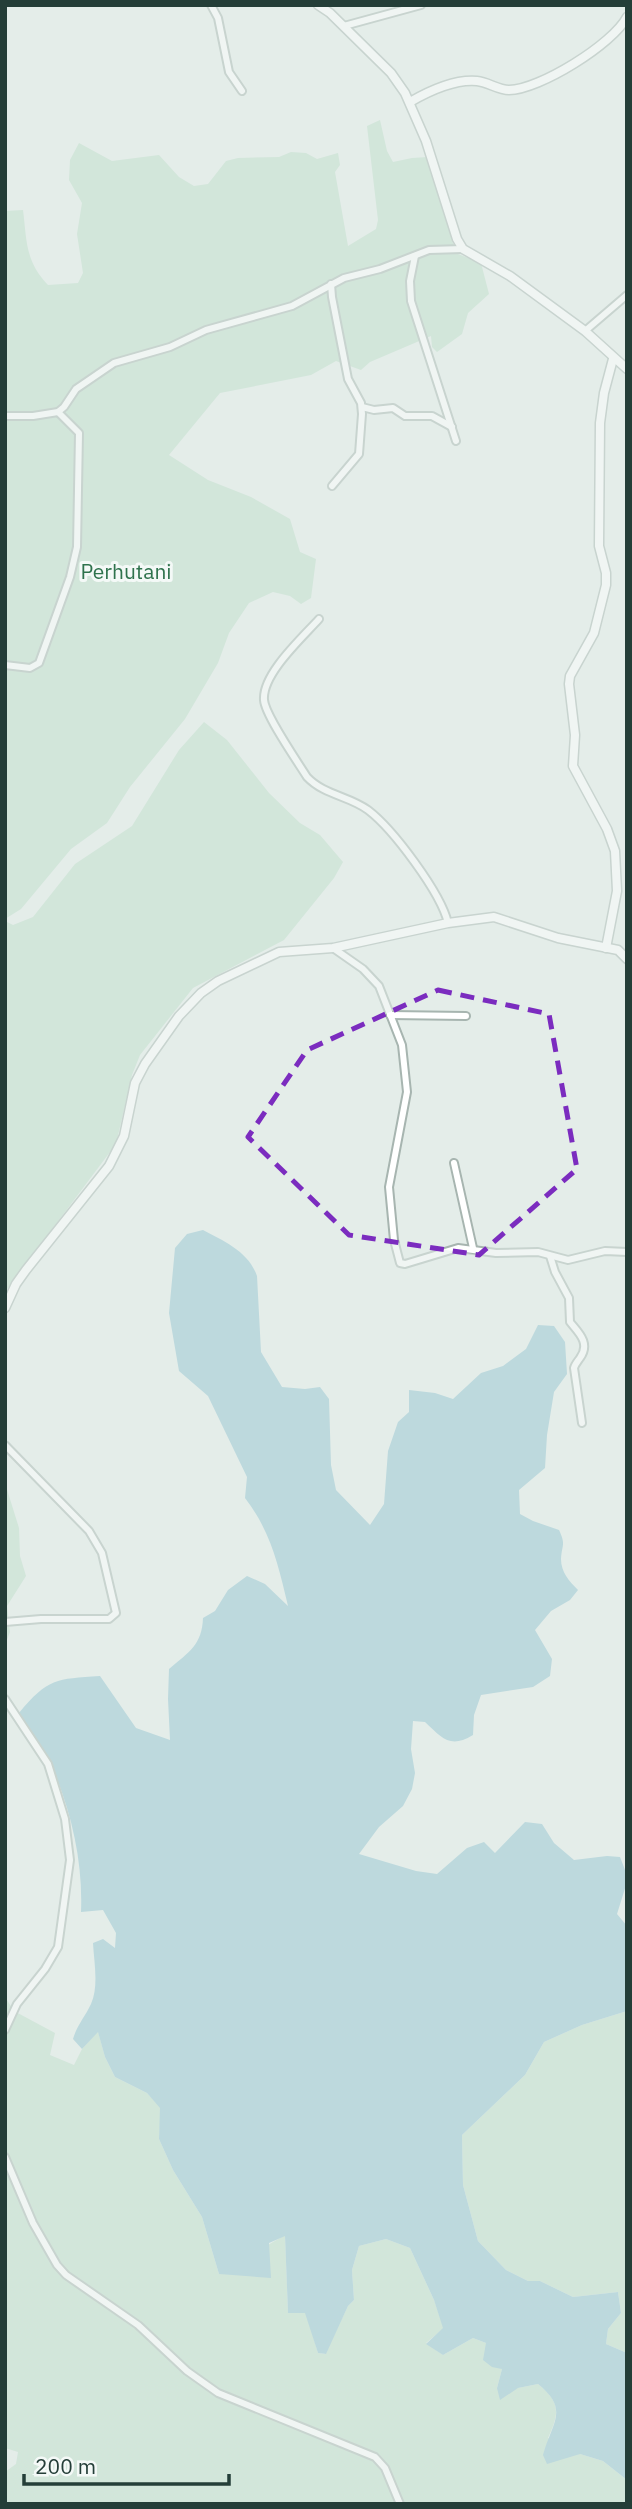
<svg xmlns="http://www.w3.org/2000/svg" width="632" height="2509" font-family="'IBM Plex Sans',sans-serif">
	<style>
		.green { fill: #bdddc8 }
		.water { fill: #8ec1cf }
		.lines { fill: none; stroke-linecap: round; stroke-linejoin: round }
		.minor-casing { stroke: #a7b5b0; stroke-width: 10 }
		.tertiary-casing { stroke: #a7b5b0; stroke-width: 11 }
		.minor { stroke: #fff; stroke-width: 6 }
		.tertiary { stroke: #fff; stroke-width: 8 }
		.marked { fill: none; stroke: #7b2cbf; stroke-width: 5; stroke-dasharray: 14 9; stroke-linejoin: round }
		.labels { text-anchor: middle; stroke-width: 6; stroke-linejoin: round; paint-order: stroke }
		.park-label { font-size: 21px; fill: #2f734d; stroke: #f4f9f7 }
	</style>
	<rect width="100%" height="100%" fill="#e4ede9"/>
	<g class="green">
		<path d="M 380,120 L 387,151 L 393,162 L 412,158 L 428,157 L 448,218 L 452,241 L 458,254 L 481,263 L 489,294 L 468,313 L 462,334 L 437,352 L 432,347 L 431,336 L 370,362 L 361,370 L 336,361 L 311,375 L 220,393 L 169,455 L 208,480 L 251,497 L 290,519 L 300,552 L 316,559 L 311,598 L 301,604 L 290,596 L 273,592 L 249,603 L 229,633 L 218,663 L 185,719 L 130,787 L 107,823 L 71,849 L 21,909 L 5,919 L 5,211 L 23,210 C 27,241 25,261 48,285 L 78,283 L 83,273 L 77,234 L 82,203 L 69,180 L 70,160 L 79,143 L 112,161 L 159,155 L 179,177 L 194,186 L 208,184 L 226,161 L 238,158 L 279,157 L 291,152 L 306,153 L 317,159 L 338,153 L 340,165 L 335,172 L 348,246 L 376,229 L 378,220 L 367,126 Z"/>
		<path d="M 204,722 L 227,740 L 269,793 L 300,823 L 320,835 L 343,862 L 334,878 L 284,940 L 193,988 L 140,1055 L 132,1075 L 116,1144 L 5,1292 L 5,921 L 13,925 L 33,917 L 75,864 L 132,826 L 179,750 Z"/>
		<path d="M 5,1483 L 19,1528 L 20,1556 L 26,1576 L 7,1606 L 10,1632 L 5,1645 Z"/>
		<path d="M 5,1997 L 14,2011 L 55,2033 L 50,2055 L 74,2065 L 82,2049 L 98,2031 L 105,2057 L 115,2077 L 147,2093 L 161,2108 L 159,2139 L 173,2170 L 202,2217 L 219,2274 L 285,2235 L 288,2313 L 306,2312 L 318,2353 L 325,2354 L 348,2306 L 354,2300 L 352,2270 L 359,2246 L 386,2239 L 410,2248 L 434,2300 L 444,2328 L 426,2343 L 443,2355 L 473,2338 L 486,2343 L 502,2369 L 497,2388 L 518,2388 L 538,2384 C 560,2402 560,2412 548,2438 L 580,2454 L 603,2461 L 627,2480 L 627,2504 L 5,2504 L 5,2472 L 16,2464 L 18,2452 L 5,2448 Z"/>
		<path d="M 627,2011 L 627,2353 L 606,2344 L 608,2329 L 621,2313 L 618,2292 L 573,2297 L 540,2281 L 528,2281 L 506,2270 L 478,2241 L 463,2185 L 462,2135 L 525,2075 L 544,2042 L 582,2025 Z"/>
	</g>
	<path class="water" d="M 203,1230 C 224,1241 249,1252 257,1276 L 261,1352 L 282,1387 L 305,1389 L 320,1387 L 329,1399 L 331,1465 L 336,1490 L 370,1525 L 384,1504 L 388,1451 L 398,1422 L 409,1412 L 409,1390 L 435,1393 L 453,1399 L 481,1373 L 503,1366 L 526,1349 L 538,1325 L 554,1326 L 565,1342 L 567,1374 L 554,1392 L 547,1435 L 545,1468 L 519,1490 L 520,1514 L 533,1521 L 559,1530 C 566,1545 562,1544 561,1559 C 561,1572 569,1581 578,1590 L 570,1600 L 551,1611 L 535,1630 L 552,1659 L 550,1676 L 533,1687 L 481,1695 L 474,1715 L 473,1735 C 450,1749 442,1738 425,1722 L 413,1721 L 411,1749 L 415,1773 L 412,1789 L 403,1806 L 379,1827 L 359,1854 L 416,1871 L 437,1874 L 467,1848 L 484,1842 L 495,1853 L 525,1822 L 542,1824 L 554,1843 L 574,1860 L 607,1856 L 620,1857 L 627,1875 L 627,1882 L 617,1914 L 627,1926 L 627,2011 L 582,2025 L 544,2042 L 525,2075 L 462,2135 L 463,2185 L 478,2241 L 506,2270 L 528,2281 L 540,2281 L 573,2297 L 618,2292 L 621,2313 L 608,2329 L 606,2344 L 627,2353 L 627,2480 L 603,2461 L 580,2454 L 547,2464 L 543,2455 C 552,2422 570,2410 538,2384 L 518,2388 L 500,2400 L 497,2388 L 502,2369 L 492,2367 L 483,2360 L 486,2343 L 473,2338 L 443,2355 L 426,2344 L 443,2328 L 434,2300 L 410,2248 L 386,2239 L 359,2246 L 352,2270 L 354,2300 L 348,2306 L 326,2354 L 318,2353 L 305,2313 L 288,2313 L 285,2236 L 269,2243 L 271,2278 L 219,2274 L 202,2217 L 173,2170 L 159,2139 L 160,2108 L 147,2093 L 115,2077 L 105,2057 L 98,2032 L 82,2049 L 73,2039 C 77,2025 85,2017 91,2004 C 99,1986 94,1962 93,1943 L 103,1939 L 115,1948 L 116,1933 L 103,1910 L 81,1912 C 83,1863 72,1814 53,1769 C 45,1749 30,1731 19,1713 C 48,1678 56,1679 100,1676 L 136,1728 L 170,1740 L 168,1699 L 169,1669 C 189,1652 202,1645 203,1618 L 215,1611 L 228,1590 L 247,1576 L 265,1584 L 288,1606 C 278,1564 271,1532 245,1498 L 247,1477 L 208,1396 L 179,1371 L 169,1313 L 175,1248 L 187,1234 Z"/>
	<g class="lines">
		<defs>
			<g id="minor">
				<path d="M 211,5 L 218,18 L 229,72 L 242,91"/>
				<path d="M 344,26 L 421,5"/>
				<path d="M 415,256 L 410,281 L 411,301 L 456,441"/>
				<path d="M 331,284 L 332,297 L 348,379 L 361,403 L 362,414 L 359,454 L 332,486"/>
				<path d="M 585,331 L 627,295"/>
				<path d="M 362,407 L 374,410 L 393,408 L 405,416 L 432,416 L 452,427"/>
				<path d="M 5,416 L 33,416 L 58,412 L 64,407 L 76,389 L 114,363 L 170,347 L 206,330 L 292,306 L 344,278 L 380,269 L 429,250 L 463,249"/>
				<path d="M 319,619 C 302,638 262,674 264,700 C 265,715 297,761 307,777 C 324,795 349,796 368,810 C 393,829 441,893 448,923"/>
				<path d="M 5,665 L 30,668 L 39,663 L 70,577 L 77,547 L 79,433 L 58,412"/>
				<path d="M 333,948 L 363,969 L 379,986 L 402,1045 L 407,1092 L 389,1187 L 394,1240 L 400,1263 L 405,1264 L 458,1248 L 496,1253 L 538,1252 L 568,1260 L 605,1251 L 627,1252"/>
				<path d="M 390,1015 L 466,1016"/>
				<path d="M 454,1163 L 473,1248"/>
				<path d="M 550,1256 L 555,1272 L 569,1298 L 570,1322 C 578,1332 591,1343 580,1358 C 578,1361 575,1364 574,1368 L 582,1423"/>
				<path d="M 5,1445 L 89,1531 L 102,1553 L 116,1613 L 109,1619 L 41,1619 L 5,1622"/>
				<path d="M 5,1699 L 48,1764 L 65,1819 L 70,1860 L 58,1947 L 45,1969 L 17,2004 L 5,2030"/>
				<path d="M 5,2157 L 33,2223 L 57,2265 L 66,2275 L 138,2325 L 187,2371 L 218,2393 L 375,2457 L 385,2468 L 400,2504"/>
			</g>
			<g id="tertiary">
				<path d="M 318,5 L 330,13 L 391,73 L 405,93 L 426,141 L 457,239 L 463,249 L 510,276 L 585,331 L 627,369"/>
				<path d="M 410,102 C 429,91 455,79 477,81 C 488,82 498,90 509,90 C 539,90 613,44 627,17"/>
				<path d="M 606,948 L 617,891 L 615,851 L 607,829 L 573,766 L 575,735 L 569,684 L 570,676 L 594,633 L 606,585 L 606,573 L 599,546 L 600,423 L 604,393 L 613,359"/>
				<path d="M 5,1308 L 16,1284 L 26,1270 L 109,1166 L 124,1136 L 135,1083 L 145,1064 L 179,1016 L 201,993 L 218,981 L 279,952 L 333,948 L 448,923 L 494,917 L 558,938 L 618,950 L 627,959"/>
			</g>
		</defs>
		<use href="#minor" class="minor-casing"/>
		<use href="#tertiary" class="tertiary-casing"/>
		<use href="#minor" class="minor"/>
		<use href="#tertiary" class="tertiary"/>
	</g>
	<path d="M0 0H632V2509H0ZM 438,990 L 549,1014 L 577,1169 L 479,1255 L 349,1235 L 248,1137 L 307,1050 Z" fill="#e4ede9" fill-opacity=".55" fill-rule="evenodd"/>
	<path class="marked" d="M 438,990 L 549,1014 L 577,1169 L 479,1255 L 349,1235 L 248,1137 L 307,1050 Z"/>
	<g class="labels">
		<g class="park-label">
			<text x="126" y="579">Perhutani</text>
		</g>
	</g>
	<rect width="632" height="2509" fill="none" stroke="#243e38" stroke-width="14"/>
	<path d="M24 2474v10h205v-10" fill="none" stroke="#243e38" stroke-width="3.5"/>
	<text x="35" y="2474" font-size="21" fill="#243e38" stroke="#f4f9f7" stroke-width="5" paint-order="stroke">200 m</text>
</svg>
